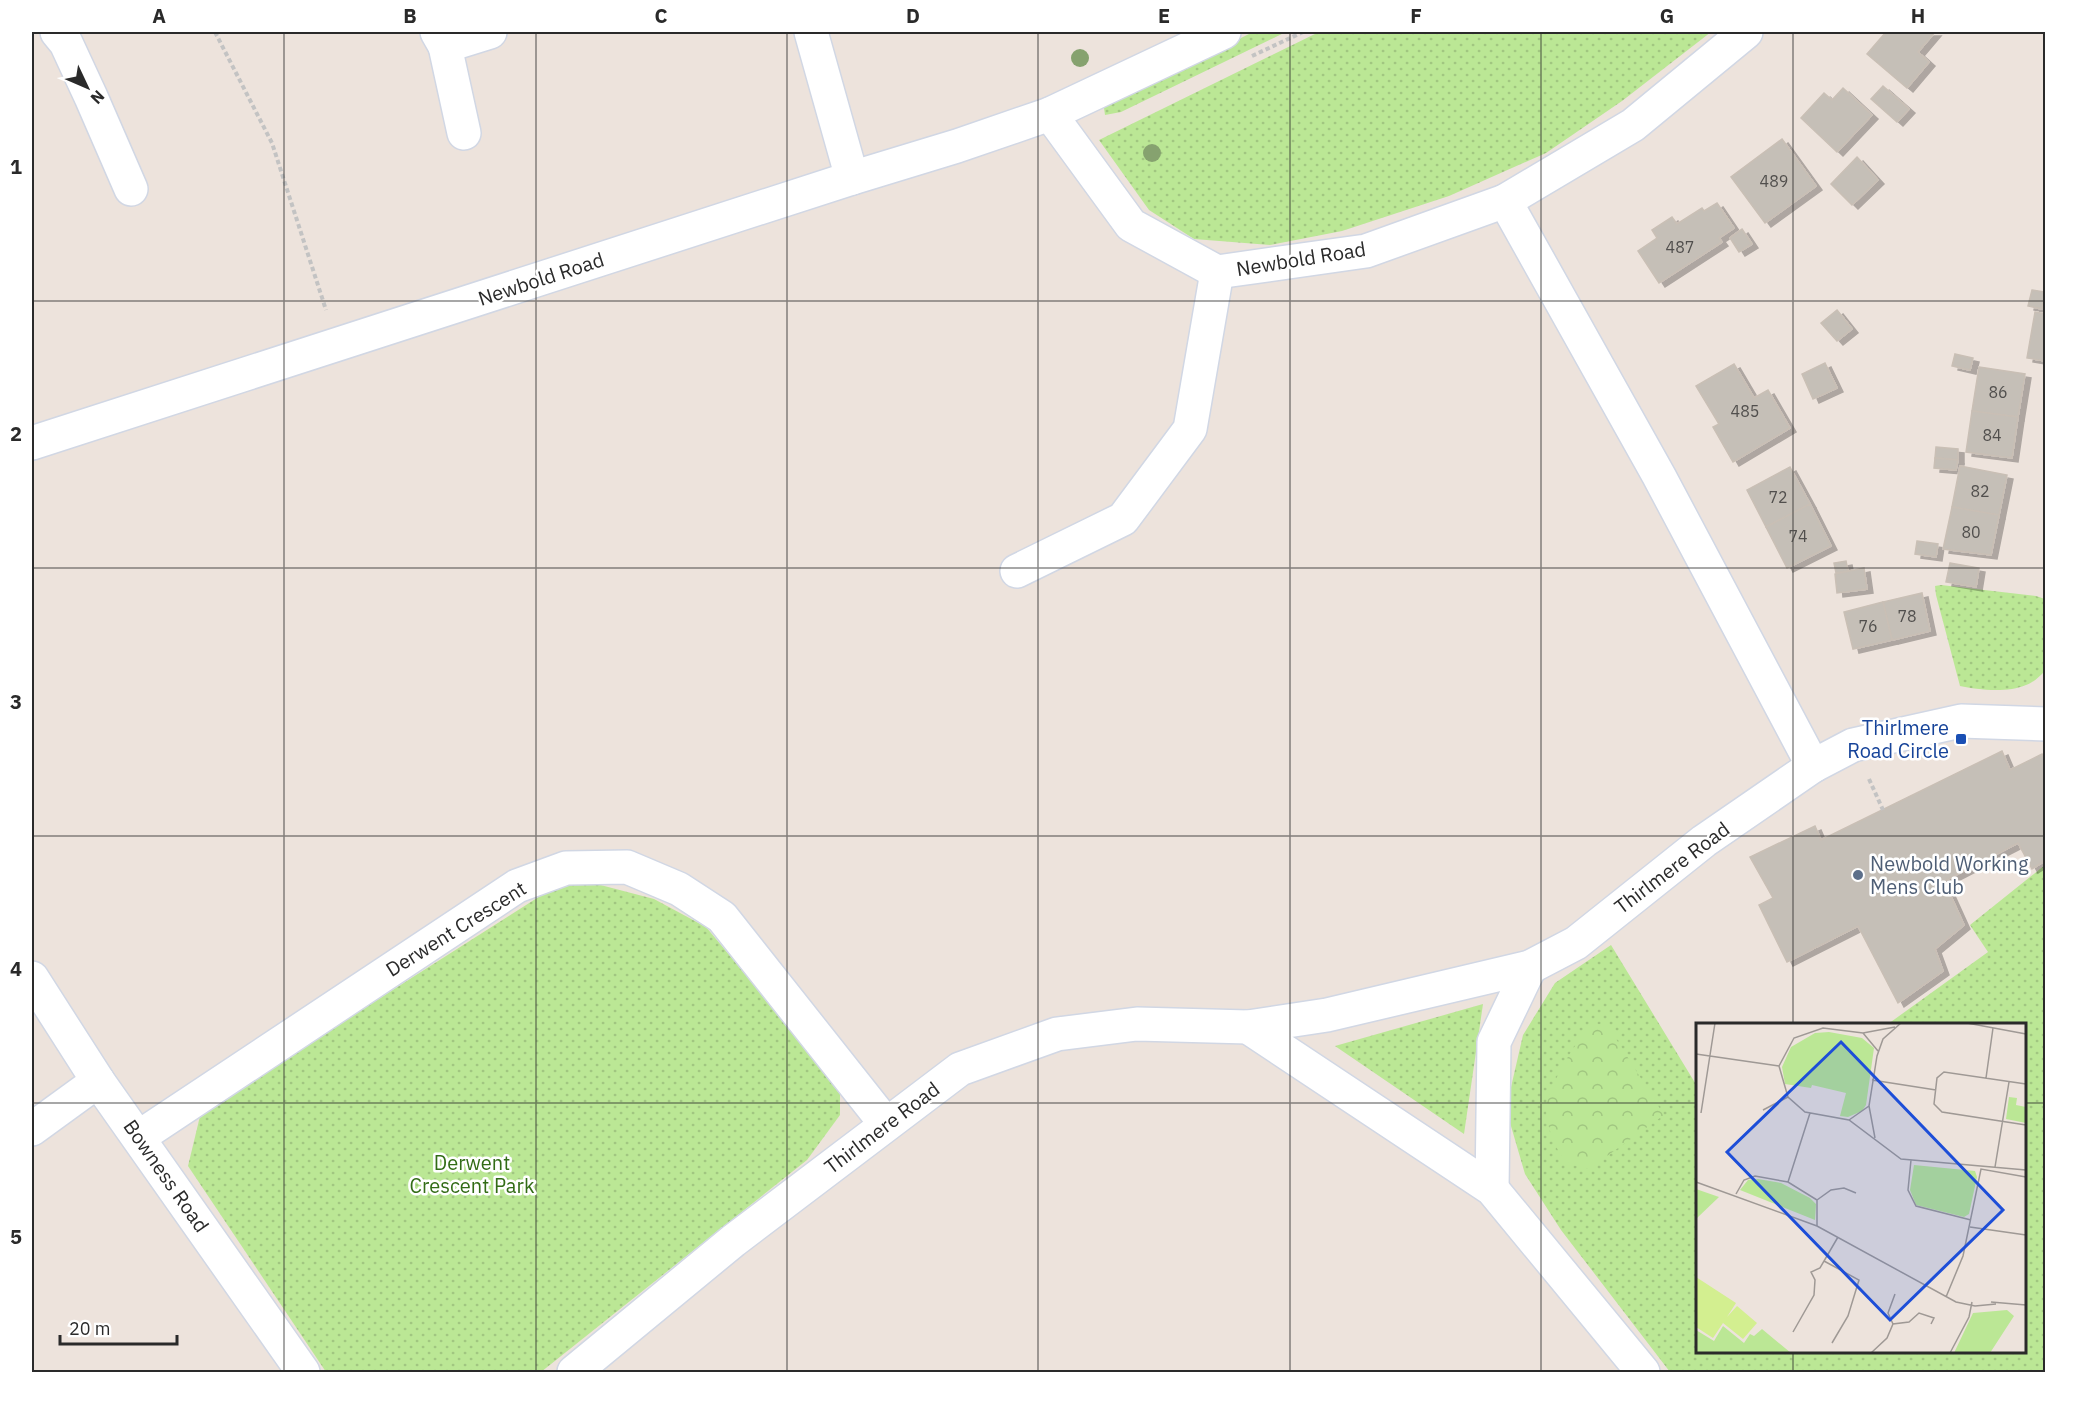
<svg xmlns="http://www.w3.org/2000/svg" width="2077" height="1404" font-family="'IBM Plex Sans',sans-serif">
	<style>
		.green { fill: url(#green-dots) }
		.forest { fill: url(#forest-crowns) }
		.building { fill: #c5bfb7; stroke: #c9bfb5; stroke-width: 1.5; filter: url(#shadow) }
		.lines { fill: none; stroke-linecap: round; stroke-linejoin: round }
		.street-casing { stroke: #d1d7e4; stroke-width: 36 }
		.secondary-casing { stroke: #d1d7e4; stroke-width: 36 }
		.path { stroke: #c3c3c3; stroke-width: 4; stroke-dasharray: 4.5 3; stroke-linecap: butt }
		.street { stroke: #fff; stroke-width: 33 }
		.secondary { stroke: #fff; stroke-width: 33 }
		.tree { fill: #86a26f }
		.grid { fill: none; stroke: #2a2a2a; stroke-width: 1.5; stroke-opacity: 0.55 }
		.transit-dot { fill: #1a4fb4; stroke: #fff; stroke-width: 2 }
		.service-dot { fill: #5c6f8a; stroke: #fff; stroke-width: 2 }
		.labels { text-anchor: middle; stroke-width: 5; stroke-linejoin: round; paint-order: stroke }
		.number-label { font-size: 16px; fill: #514f4d }
		.street-label { font-size: 20px; fill: #2a2a2a; stroke: #fff }
		.transit-label { font-size: 20px; fill: #164399; stroke: #fff; text-anchor: end }
		.service-label { font-size: 20px; fill: #4e5e75; stroke: #fff; text-anchor: start }
		.park-label { font-size: 20px; fill: #326c16; stroke: #fff }
		.inset-road { fill: none; stroke: #9f9995; stroke-width: 1.5 }
		.view { fill: #1d4ed8; fill-opacity: 0.15; stroke: #1d4ed8; stroke-width: 3 }
		.inset-edge { fill: none; stroke: #2a2a2a; stroke-width: 3 }
		.neatline { fill: none; stroke: #2a2a2a; stroke-width: 2 }
		.grid-label { font-size: 20px; text-anchor: middle; font-weight: bold; fill: #2a2a2a }
	</style>
	<defs>
		<pattern id="green-dots" width="8" height="8" patternUnits="userSpaceOnUse" patternTransform="scale(1.5)"><rect width="8" height="8" fill="#bbe795"/><path d="M2 2h.1M6 6h.1" fill="none" stroke="#a1c681" stroke-width="1.8" stroke-linecap="round"/></pattern>
		<pattern id="forest-crowns" width="20" height="18" patternUnits="userSpaceOnUse" patternTransform="scale(1.5)"><rect width="20" height="18" fill="#bbe795"/><path d="M2 6a3 3 0 1 1 6 0M12 15a3 3 0 1 1 6 0" fill="none" stroke="#a1c681"/></pattern>
		<filter id="shadow"><feDropShadow dx="6" dy="4" stdDeviation="0" flood-color="#0004"/></filter>
	</defs>
	<rect width="100%" height="100%" fill="#ede3dc"/>
	<g class="green">
		<path d="M 1253,32 L 1286,32 L 1121,112 L 1105,115 L 1104,108 L 1113,99 L 1199,59 Z"/>
		<path d="M 1319,32 L 1711,32 L 1622,101 L 1546,153 L 1449,196 L 1342,231 L 1270,245 L 1194,239 L 1149,210 L 1099,140 Z"/>
		<path d="M 1941,585 L 2036,596 L 2045,599 L 2045,671 C 2040,676 2033,683 2026,685 C 2008,693 1978,690 1960,686 L 1936,595 L 1935,586 Z"/>
		<path d="M 2045,865 L 2045,1372 L 1670,1372 L 1561,1230 L 1525,1174 L 1506,1109 L 1523,1035 L 1555,983 L 1611,945 L 1697,1086 L 1698,1352 L 2024,1352 L 2024,1024 L 1888,1024 L 1988,952 L 1970,925 Z"/>
		<path d="M 570,877 L 654,899 L 706,927 L 840,1087 L 840,1115 L 807,1160 L 541,1372 L 326,1372 L 188,1166 L 201,1112 Z"/>
		<path d="M 1483,1004 L 1464,1134 L 1335,1046 Z"/>
	</g>
	<path class="forest" d="M 1606,1023 L 1664,1115 L 1589,1169 C 1583,1167 1572,1166 1567,1162 C 1555,1152 1543,1117 1547,1102 C 1551,1084 1577,1036 1593,1026 C 1596,1024 1602,1024 1606,1023 Z"/>
	<g class="building">
		<path d="M 1886,32 L 1935,32 L 1918,52 L 1929,62 L 1907,88 L 1867,54 Z"/>
		<path d="M 1883,86 L 1909,109 L 1897,122 L 1871,99 Z"/>
		<path d="M 1843,88 L 1872,115 L 1837,152 L 1801,118 L 1824,93 L 1832,100 Z"/>
		<path d="M 1782,139 L 1816,186 L 1765,223 L 1731,177 Z"/>
		<path d="M 1857,157 L 1878,180 L 1852,205 L 1831,184 Z"/>
		<path d="M 1717,203 L 1734,228 L 1719,238 L 1722,242 L 1659,283 L 1638,251 L 1657,238 L 1652,230 L 1672,217 L 1677,224 L 1702,208 L 1704,211 Z"/>
		<path d="M 1742,229 L 1752,244 L 1739,252 L 1730,238 Z"/>
		<path d="M 2032,290 L 2045,292 L 2042,309 L 2028,306 Z"/>
		<path d="M 1837,310 L 1852,329 L 1837,341 L 1821,323 Z"/>
		<path d="M 2035,312 L 2046,314 L 2046,361 L 2027,358 Z"/>
		<path d="M 1955,354 L 1973,358 L 1970,370 L 1952,366 Z"/>
		<path d="M 1825,363 L 1837,388 L 1813,399 L 1802,374 Z"/>
		<path d="M 1734,364 L 1754,398 L 1768,390 L 1790,428 L 1733,462 L 1713,427 L 1719,424 L 1696,386 Z"/>
		<path d="M 1979,367 L 2025,374 L 2018,417 L 1972,411 Z"/>
		<path d="M 1972,411 L 2018,417 L 2012,458 L 1966,452 Z"/>
		<path d="M 1936,447 L 1958,449 L 1958,460 L 1935,458 Z"/>
		<path d="M 1935,458 L 1958,460 L 1956,470 L 1934,468 Z"/>
		<path d="M 1960,466 L 2007,475 L 1999,515 L 1952,507 Z"/>
		<path d="M 1790,467 L 1810,504 L 1766,527 L 1747,490 Z"/>
		<path d="M 1810,504 L 1831,546 L 1787,568 L 1766,527 Z"/>
		<path d="M 1952,507 L 1999,515 L 1991,555 L 1943,549 Z"/>
		<path d="M 1917,541 L 1938,544 L 1936,557 L 1915,554 Z"/>
		<path d="M 1846,561 L 1848,571 L 1836,573 L 1834,563 Z"/>
		<path d="M 1950,563 L 1979,568 L 1976,587 L 1946,582 Z"/>
		<path d="M 1864,568 L 1867,589 L 1837,593 L 1835,574 Z"/>
		<path d="M 1922,593 L 1930,631 L 1892,640 L 1883,602 Z"/>
		<path d="M 1883,602 L 1892,640 L 1853,649 L 1844,612 Z"/>
		<path d="M 2002,751 L 2010,770 L 2042,754 L 2046,763 L 2046,860 L 2032,869 L 2018,843 L 1944,881 L 1964,925 L 1935,949 L 1943,971 L 1898,1003 L 1858,926 L 1787,962 L 1759,905 L 1773,898 L 1750,857 L 1815,826 L 1821,840 Z"/>
	</g>
	<g class="lines">
		<defs>
			<g id="street">
				<path d="M 57,32 L 66,43 L 91,97 L 131,189"/>
				<path d="M 437,32 L 445,46 L 490,32"/>
				<path d="M 811,32 L 852,178"/>
				<path d="M 445,46 L 464,133"/>
				<path d="M 1050,114 L 1131,225 L 1217,272 L 1366,251 L 1505,201 L 1633,125 L 1746,32"/>
				<path d="M 1505,201 L 1659,476 L 1813,766"/>
				<path d="M 1017,571 L 1123,519 L 1190,429 L 1217,272"/>
				<path d="M 32,978 L 98,1081 L 303,1372"/>
				<path d="M 1248,1027 L 1492,1189 L 1643,1372"/>
				<path d="M 32,1129 L 98,1081"/>
				<path d="M 139,1137 L 517,886 L 566,868 L 627,867 L 679,889 L 722,917 L 886,1124"/>
				<path d="M 1492,1189 L 1494,1042 L 1530,967"/>
				<path d="M 574,1372 L 733,1241 L 960,1069 L 1057,1034 L 1137,1024 L 1248,1027 L 1327,1015 L 1530,967 L 1576,943 L 1704,841 L 1813,766 L 1853,745 L 1961,721 L 2046,724"/>
			</g>
			<path id="secondary" d="M 32,443 L 852,178 L 957,146 L 1050,114 L 1224,32"/>
		</defs>
		<use href="#street" class="street-casing"/>
		<use href="#secondary" class="secondary-casing"/>
		<g class="path">
			<path d="M 215,32 L 272,143 L 326,310"/>
			<path d="M 1252,56 L 1303,32"/>
			<path d="M 1869,779 L 1883,810"/>
		</g>
		<use href="#street" class="street"/>
		<use href="#secondary" class="secondary"/>
	</g>
	<g class="tree">
		<circle cx="1080" cy="58" r="9"/>
		<circle cx="1152" cy="153" r="9"/>
	</g>
	<path class="grid" d="M 284,32 L 284,1372M 536,32 L 536,1372M 787,32 L 787,1372M 1038,32 L 1038,1372M 1290,32 L 1290,1372M 1541,32 L 1541,1372M 1793,32 L 1793,1024M 32,301 L 2046,301M 32,568 L 2046,568M 32,836 L 2046,836M 32,1103 L 1698,1103M 2024,1103 L 2046,1103M 1793,1352 L 1793,1372"/>
	<rect class="transit-dot" x="1955" y="733" width="12" height="12" rx="3"/>
	<circle class="service-dot" cx="1858" cy="875" r="6"/>
	<g class="labels">
		<g class="number-label">
			<text x="1774" y="187">489</text>
			<text x="1680" y="253">487</text>
			<text x="1998" y="398">86</text>
			<text x="1745" y="417">485</text>
			<text x="1992" y="441">84</text>
			<text x="1980" y="497">82</text>
			<text x="1778" y="503">72</text>
			<text x="1971" y="538">80</text>
			<text x="1798" y="542">74</text>
			<text x="1907" y="622">78</text>
			<text x="1868" y="632">76</text>
		</g>
		<g class="street-label">
			<text transform="translate(1301 259) rotate(-9)" y="7">Newbold Road</text>
			<text transform="translate(541 279) rotate(-18)" y="7">Newbold Road</text>
			<text transform="translate(1672 868) rotate(-37)" y="7">Thirlmere Road</text>
			<text transform="translate(456 929) rotate(-32)" y="7">Derwent Crescent</text>
			<text transform="translate(882 1128) rotate(-37)" y="7">Thirlmere Road</text>
			<text transform="translate(166 1176) rotate(55)" y="7">Bowness Road</text>
		</g>
		<g class="transit-label">
			<text x="1949" y="735">Thirlmere<tspan x="1949" dy="23">Road Circle</tspan></text>
		</g>
		<g class="service-label">
			<text x="1870" y="871">Newbold Working<tspan x="1870" dy="23">Mens Club</tspan></text>
		</g>
		<g class="park-label">
			<text x="472" y="1170">Derwent<tspan x="472" dy="23">Crescent Park</tspan></text>
		</g>
	</g>
	<g transform="translate(1696 1023)">
		<rect width="330" height="330" fill="#ede3dc"/>
		<path d="M 133,9 L 166,15 L 178,25 L 170,82 L 166,88 L 152,94 L 144,93 L 150,70 L 116,62 L 115,65 L 89,61 L 86,44 L 95,24 L 119,10 ZM 313,74 L 321,75 L 320,82 L 330,84 L 330,100 L 310,96 ZM 218,142 L 279,148 L 281,154 L 273,191 L 268,194 L 220,182 L 214,167 ZM 62,156 L 85,160 L 114,175 L 120,181 L 119,197 L 44,167 L 52,157 ZM 311,287 L 318,293 L 294,330 L 258,330 L 277,290 ZM 27,303 L 48,320 L 54,311 L 58,313 L 66,306 L 95,330 L 0,330 L 0,307 L 18,318 Z" fill="#bbe795"/>
		<path d="M 0,166 L 23,174 L 0,196 Z" fill="#bbe795"/>
		<path d="M 0,254 L 40,280 L 31,294 L 41,283 L 61,300 L 47,316 L 27,300 L 17,315 L 0,304 Z" fill="#d3ef90"/>
		<path class="inset-road" d="M 271,0 L 330,11M 199,4 L 167,10 L 127,5 L 98,15 L 83,43 L 92,74 L 109,89 L 153,97 L 205,136 L 330,147M 167,10 L 182,28M 0,31 L 83,43M 290,55 L 297,5M 176,57 L 240,67M 330,61 L 248,49 L 241,55 L 238,81 L 246,89 L 330,102M 67,87 L 92,74M 5,90 L 19,0M 153,97 L 173,83M 179,115 L 173,83 L 181,33 L 187,16 L 205,0M 215,137 L 212,167 L 220,183 L 275,197M 299,144 L 313,59M 0,159 L 121,203 L 260,279 L 279,283 L 300,281M 92,159 L 114,90M 40,171 L 48,157 L 59,153 L 92,159 L 121,177 L 121,203M 121,177 L 135,167 L 148,165 L 160,170M 274,204 L 330,212M 128,238 L 163,257 L 152,293 L 136,320M 250,274 L 267,233 L 285,146 L 330,154M 295,279 L 330,282M 197,301 L 192,290 L 199,271M 97,309 L 118,272 L 119,257 L 115,249 L 124,245 L 142,214M 175,330 L 191,315 L 197,301 L 213,299 L 223,290 L 238,295 L 235,301M 254,330 L 273,294 L 276,279"/>
		<path class="view" d="M 145,19 L 307,187 L 194,297 L 31,129 Z"/>
		<rect width="330" height="330" class="inset-edge"/>
	</g>
	<rect width="2077" height="1404" fill="none" stroke="#ffffff" stroke-width="66"/>
	<g transform="translate(87 87) rotate(134)" stroke="#ffffff" stroke-width="4.5" paint-order="stroke">
	<path d="M0-4.5L10 22L0 15L-10 22Z" fill="#2a2a2a"/>
	<text y="-9" font-size="16" font-weight="bold" text-anchor="middle" fill="#2a2a2a">N</text>
	</g>
	<path d="M60 1335v9h117v-9" fill="none" stroke="#2a2a2a" stroke-width="3"/>
	<text x="69" y="1335" font-size="18" fill="#2a2a2a" stroke="#ffffff" stroke-width="4.5" paint-order="stroke">20 m</text>
	<rect x="33" y="33" width="2011" height="1338" class="neatline"/>
	<g class="grid-label">
		<text x="159" y="23">A</text>
		<text x="410" y="23">B</text>
		<text x="661" y="23">C</text>
		<text x="913" y="23">D</text>
		<text x="1164" y="23">E</text>
		<text x="1416" y="23">F</text>
		<text x="1667" y="23">G</text>
		<text x="1918" y="23">H</text>
		<text x="16" y="174">1</text>
		<text x="16" y="441">2</text>
		<text x="16" y="709">3</text>
		<text x="16" y="976">4</text>
		<text x="16" y="1244">5</text>
	</g>
</svg>
